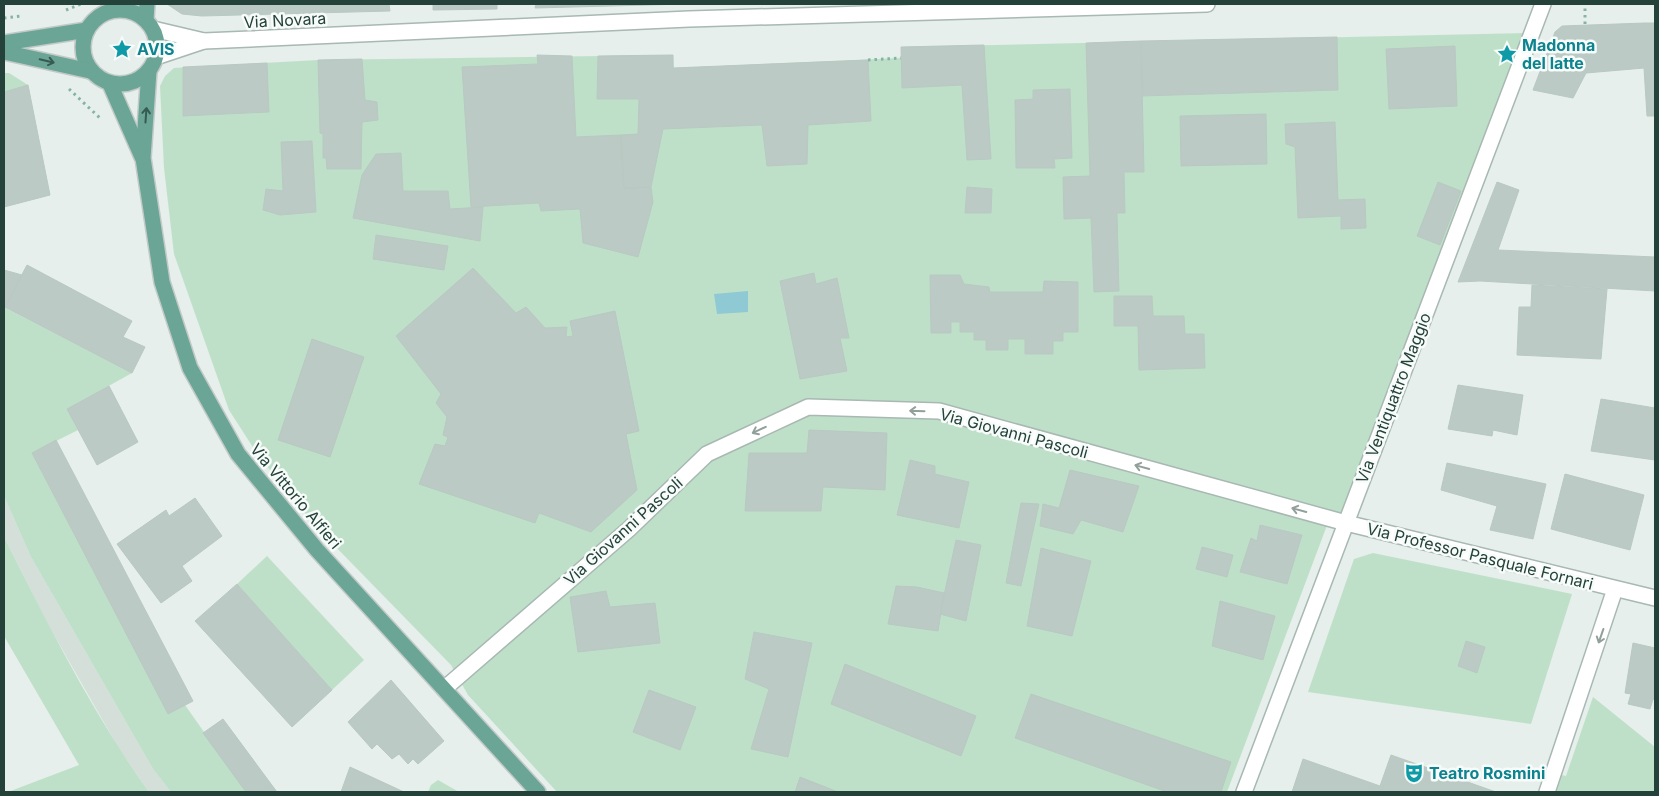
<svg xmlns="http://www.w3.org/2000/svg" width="1659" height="796" font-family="Inter,sans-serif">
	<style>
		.built { fill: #d4dfda }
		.green { fill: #bfe0c8 }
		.water { fill: #8ec9d4 }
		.building { fill: #bbcac4; stroke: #b8c9c2 }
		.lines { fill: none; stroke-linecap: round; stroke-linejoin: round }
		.minor-casing { stroke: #a8b8b2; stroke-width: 18 }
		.major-casing { stroke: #c2cac8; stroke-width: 18 }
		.path { stroke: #86b3a5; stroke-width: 3; stroke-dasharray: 2.5 4; stroke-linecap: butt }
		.minor { stroke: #fff; stroke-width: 15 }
		.major { stroke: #6aa596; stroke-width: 15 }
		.oneway { stroke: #365b51 }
		.oneway2 { stroke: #92a09c }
		.labels { text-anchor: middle; stroke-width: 5; stroke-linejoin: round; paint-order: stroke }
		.street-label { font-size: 16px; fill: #24423a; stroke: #f7fbf9 }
		.culture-label { font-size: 16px; font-weight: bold; fill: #0d838f; stroke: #f7fbf9; text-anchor: start }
	</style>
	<rect width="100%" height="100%" fill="#e6efeb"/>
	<path class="built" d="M 4,496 L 31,557 L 153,769 L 171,792 L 149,792 L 118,747 L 49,626 L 4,537 Z"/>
	<g class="green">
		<path d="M 1531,33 L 1349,515 L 1332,512 L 1227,792 L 557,792 L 468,695 L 451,665 L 328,539 L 296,503 L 258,455 L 229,410 L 174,254 L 164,168 L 160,86 L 165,76 L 174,68 L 318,60 L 673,55 L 674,68 L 901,58 L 901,47 Z"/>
		<path d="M 4,73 L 9,73 L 28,85 L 4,92 Z"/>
		<path d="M 4,307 L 132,373 L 67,409 L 78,430 L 32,453 L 168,713 L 185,705 L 246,792 L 171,792 L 153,769 L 31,557 L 4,496 Z"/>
		<path d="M 4,537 C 48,624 92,713 149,792 L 8,792 L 79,765 L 4,636 Z"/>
		<path d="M 1373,553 L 1572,594 L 1531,724 L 1308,692 L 1354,559 Z"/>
		<path d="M 267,556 L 364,660 L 332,690 L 237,584 Z"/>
		<path d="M 1593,697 L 1655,747 L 1655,792 L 1547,792 L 1553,773 L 1566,776 Z"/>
		<path d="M 438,780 L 459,792 L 428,792 L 431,785 Z"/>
	</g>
	<path class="water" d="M 748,291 L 748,312 L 717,314 L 714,294 Z"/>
	<g class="building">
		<path d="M 167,4 L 389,4 L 390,11 L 202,16 L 182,14 Z"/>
		<path d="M 433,4 L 497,4 L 497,9 L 433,10 Z"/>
		<path d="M 536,4 L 686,4 L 535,8 Z"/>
		<path d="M 1645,23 L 1655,23 L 1655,116 L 1647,116 L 1644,68 L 1586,73 L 1573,98 L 1533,90 L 1555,32 L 1562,26 Z"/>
		<path d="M 1337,37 L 1338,90 L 1142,96 L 1141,41 Z"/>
		<path d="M 1141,41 L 1144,172 L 1124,172 L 1125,213 L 1117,213 L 1119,291 L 1094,292 L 1091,218 L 1064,219 L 1063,177 L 1090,176 L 1086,43 Z"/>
		<path d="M 984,45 L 991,159 L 967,160 L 962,85 L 902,88 L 901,47 Z"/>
		<path d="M 1455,46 L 1457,106 L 1389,109 L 1386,49 Z"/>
		<path d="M 537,55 L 572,56 L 576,137 L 621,135 L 624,188 L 651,187 L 653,202 L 638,257 L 583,243 L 580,209 L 541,211 L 539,203 L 471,207 L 462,67 L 538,64 Z"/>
		<path d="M 673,55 L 673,68 L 868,60 L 871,121 L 808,125 L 807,164 L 767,166 L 762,125 L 663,129 L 651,187 L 624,188 L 621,135 L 638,134 L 639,99 L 597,99 L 598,56 Z"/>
		<path d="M 362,59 L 365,100 L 377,102 L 378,120 L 362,122 L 361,169 L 327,169 L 326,158 L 323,158 L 323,134 L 320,133 L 318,60 Z"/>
		<path d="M 267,63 L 269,112 L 183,116 L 183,67 Z"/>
		<path d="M 28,85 L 50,195 L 4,207 L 4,92 Z"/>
		<path d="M 1070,89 L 1072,158 L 1054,159 L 1055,168 L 1016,168 L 1015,100 L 1033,99 L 1033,90 Z"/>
		<path d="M 1266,114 L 1267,164 L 1181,166 L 1180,116 Z"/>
		<path d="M 1335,122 L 1338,200 L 1365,199 L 1366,228 L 1341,229 L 1341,216 L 1298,218 L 1295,147 L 1286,144 L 1285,124 Z"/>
		<path d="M 312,141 L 316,212 L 280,215 L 263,210 L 266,189 L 283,191 L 281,142 Z"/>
		<path d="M 401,153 L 403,191 L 448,191 L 450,209 L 483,207 L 480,241 L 353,218 L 362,175 L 376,154 Z"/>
		<path d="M 1438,182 L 1461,191 L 1440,245 L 1417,236 Z"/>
		<path d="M 1497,182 L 1519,190 L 1498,250 L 1655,257 L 1655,291 L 1480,281 L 1458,282 Z"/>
		<path d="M 967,187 L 992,189 L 991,213 L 965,213 Z"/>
		<path d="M 376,235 L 448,246 L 444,270 L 373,259 Z"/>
		<path d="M 27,265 L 132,321 L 123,337 L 145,347 L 132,373 L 5,307 Z"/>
		<path d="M 473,268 L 516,313 L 526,307 L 545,328 L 567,327 L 566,337 L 573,336 L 570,321 L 615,311 L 639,431 L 626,434 L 637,490 L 591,532 L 539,513 L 535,523 L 419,484 L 435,444 L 445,446 L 448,437 L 443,435 L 447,417 L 436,403 L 441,394 L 396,336 Z"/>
		<path d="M 4,270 L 22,275 L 5,308 L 4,307 Z"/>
		<path d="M 814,273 L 816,284 L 837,278 L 849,338 L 840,338 L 847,371 L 800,379 L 780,281 Z"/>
		<path d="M 930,275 L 960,275 L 964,284 L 989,287 L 990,292 L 1043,292 L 1044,281 L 1078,282 L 1078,332 L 1063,332 L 1063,341 L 1053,341 L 1053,354 L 1025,354 L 1025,339 L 1008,339 L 1008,350 L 986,350 L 986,340 L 974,340 L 974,332 L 960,332 L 960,322 L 951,322 L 951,333 L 931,333 Z"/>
		<path d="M 1532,285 L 1607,289 L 1601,359 L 1517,355 L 1519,307 L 1531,307 Z"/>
		<path d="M 1114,296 L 1152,296 L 1153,316 L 1184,316 L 1185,334 L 1204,334 L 1205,368 L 1139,370 L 1138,326 L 1114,326 Z"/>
		<path d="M 312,339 L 364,357 L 330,457 L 278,440 Z"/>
		<path d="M 1458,385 L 1523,395 L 1517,435 L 1493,430 L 1492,436 L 1448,429 Z"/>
		<path d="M 109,386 L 138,442 L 97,465 L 67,409 Z"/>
		<path d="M 1601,399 L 1655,408 L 1655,460 L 1591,451 Z"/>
		<path d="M 809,430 L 887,433 L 885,490 L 823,487 L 821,511 L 745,511 L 749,453 L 807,453 Z"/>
		<path d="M 56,440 L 193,701 L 168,714 L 32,453 Z"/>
		<path d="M 910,460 L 935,466 L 935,474 L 969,482 L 959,528 L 897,515 Z"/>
		<path d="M 1447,463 L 1546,484 L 1533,539 L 1490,530 L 1497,506 L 1441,490 Z"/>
		<path d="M 1070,470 L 1139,486 L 1123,532 L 1081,520 L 1073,534 L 1040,526 L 1043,504 L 1059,508 Z"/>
		<path d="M 1565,474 L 1644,495 L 1630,550 L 1551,529 Z"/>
		<path d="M 195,498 L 222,536 L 182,566 L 192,581 L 161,603 L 117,544 L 166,510 L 169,516 Z"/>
		<path d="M 1021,503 L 1039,504 L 1021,586 L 1006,583 Z"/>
		<path d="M 1260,525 L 1302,535 L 1287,584 L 1240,572 L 1251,538 L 1257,541 Z"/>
		<path d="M 956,540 L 981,545 L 966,621 L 940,614 Z"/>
		<path d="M 1202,547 L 1233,555 L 1227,577 L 1196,569 Z"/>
		<path d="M 1041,548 L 1091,561 L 1072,636 L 1027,626 Z"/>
		<path d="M 237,584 L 332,690 L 292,727 L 195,621 Z"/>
		<path d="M 896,586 L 917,587 L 944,593 L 938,631 L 888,624 Z"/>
		<path d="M 606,591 L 610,607 L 655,603 L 660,643 L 578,652 L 570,597 Z"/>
		<path d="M 1220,601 L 1275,616 L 1263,660 L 1212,646 Z"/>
		<path d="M 754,632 L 812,643 L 788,757 L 751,749 L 769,689 L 745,679 Z"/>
		<path d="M 1466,641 L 1485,647 L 1477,673 L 1458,666 Z"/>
		<path d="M 1633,643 L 1655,648 L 1655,700 L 1653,699 L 1650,709 L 1628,704 L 1631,694 L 1625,693 Z"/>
		<path d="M 845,664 L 976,716 L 961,756 L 831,704 Z"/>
		<path d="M 391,680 L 444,741 L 418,764 L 413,759 L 408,764 L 399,754 L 392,759 L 377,744 L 372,749 L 348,722 Z"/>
		<path d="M 649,690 L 696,707 L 680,750 L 633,732 Z"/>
		<path d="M 1031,694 L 1231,762 L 1221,792 L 1167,792 L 1015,738 Z"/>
		<path d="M 223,719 L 277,792 L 246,792 L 203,733 Z"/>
		<path d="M 1391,755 L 1496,792 L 1292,792 L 1303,759 L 1380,786 Z"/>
		<path d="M 350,767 L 404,792 L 341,792 Z"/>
		<path d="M 800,777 L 838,792 L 795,792 Z"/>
	</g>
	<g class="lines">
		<defs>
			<g id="minor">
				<path d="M 153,29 L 204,41 L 689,19 L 1207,4"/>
				<path d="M 156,57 L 204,41"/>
				<path d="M 444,689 L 629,529 L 707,454 L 808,407 L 939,411 L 1346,523 L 1655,598"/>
				<path d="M 1244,792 L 1543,4"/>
				<path d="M 1547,792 L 1615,589"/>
			</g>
			<g id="major">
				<circle cx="120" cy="47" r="37"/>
				<path d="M 146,20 L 147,4"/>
				<path d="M 4,43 L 87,30"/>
				<path d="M 4,52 L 90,71"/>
				<path d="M 149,71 L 143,158 L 162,282 L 190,368 L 238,454 L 317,550 L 538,792"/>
				<path d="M 110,84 L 142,157"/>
			</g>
		</defs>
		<use href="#minor" class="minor-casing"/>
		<use href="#major" class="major-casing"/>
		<g class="path">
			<path d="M 66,10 L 81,4"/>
			<path d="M 4,18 L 22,16"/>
			<path d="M 1585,24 L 1585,4"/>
			<path d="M 868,60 L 901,58"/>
			<path d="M 69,89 L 101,119"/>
		</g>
		<use href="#minor" class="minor"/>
		<use href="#major" class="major"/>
	</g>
	<defs><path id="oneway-shaft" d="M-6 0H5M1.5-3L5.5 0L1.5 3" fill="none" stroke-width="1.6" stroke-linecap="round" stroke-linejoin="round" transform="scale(1.25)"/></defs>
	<g class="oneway">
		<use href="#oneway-shaft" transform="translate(47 61) rotate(13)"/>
		<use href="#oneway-shaft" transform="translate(146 115) rotate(-86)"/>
	</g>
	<g class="oneway2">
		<use href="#oneway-shaft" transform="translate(917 411) rotate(-178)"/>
		<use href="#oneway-shaft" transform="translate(759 430) rotate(155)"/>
		<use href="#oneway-shaft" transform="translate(1142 467) rotate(-165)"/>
		<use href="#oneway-shaft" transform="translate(1299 510) rotate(-165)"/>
		<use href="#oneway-shaft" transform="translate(1601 636) rotate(109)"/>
	</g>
	<defs>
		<symbol id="sight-bare" viewBox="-9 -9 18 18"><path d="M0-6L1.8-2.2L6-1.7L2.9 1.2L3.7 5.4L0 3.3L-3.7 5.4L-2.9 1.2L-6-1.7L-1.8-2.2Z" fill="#0f9aa8" stroke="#f7fbf9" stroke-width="2.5" paint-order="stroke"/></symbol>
		<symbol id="theatre-bare" viewBox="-9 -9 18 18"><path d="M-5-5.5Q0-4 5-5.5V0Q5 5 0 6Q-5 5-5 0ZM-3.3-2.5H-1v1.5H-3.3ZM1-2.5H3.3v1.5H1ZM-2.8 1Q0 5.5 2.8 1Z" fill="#0f9aa8" stroke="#f7fbf9" stroke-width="2.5" paint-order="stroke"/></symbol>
	</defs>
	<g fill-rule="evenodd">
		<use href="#sight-bare" x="108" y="35" width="28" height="28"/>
		<use href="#sight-bare" x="1493" y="40" width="28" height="28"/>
		<use href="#theatre-bare" x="1400" y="759" width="28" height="28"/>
	</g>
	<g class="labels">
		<g class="street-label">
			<text transform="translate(285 20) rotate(-3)" y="6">Via Novara</text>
			<text transform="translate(1393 398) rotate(-69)" y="6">Via Ventiquattro Maggio</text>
			<text transform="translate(1014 433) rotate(15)" y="6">Via Giovanni Pascoli</text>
			<text transform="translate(296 496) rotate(50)" y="6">Via Vittorio Alfieri</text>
			<text transform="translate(623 531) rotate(-42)" y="6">Via Giovanni Pascoli</text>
			<text transform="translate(1480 556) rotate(14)" y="6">Via Professor Pasquale Fornari</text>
		</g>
		<g class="culture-label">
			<text x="1522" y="51">Madonna<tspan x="1522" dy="18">del latte</tspan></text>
			<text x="137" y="55">AVIS</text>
			<text x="1429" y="779">Teatro Rosmini</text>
		</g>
	</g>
	<rect width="1659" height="796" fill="none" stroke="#24423a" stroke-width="10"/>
</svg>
